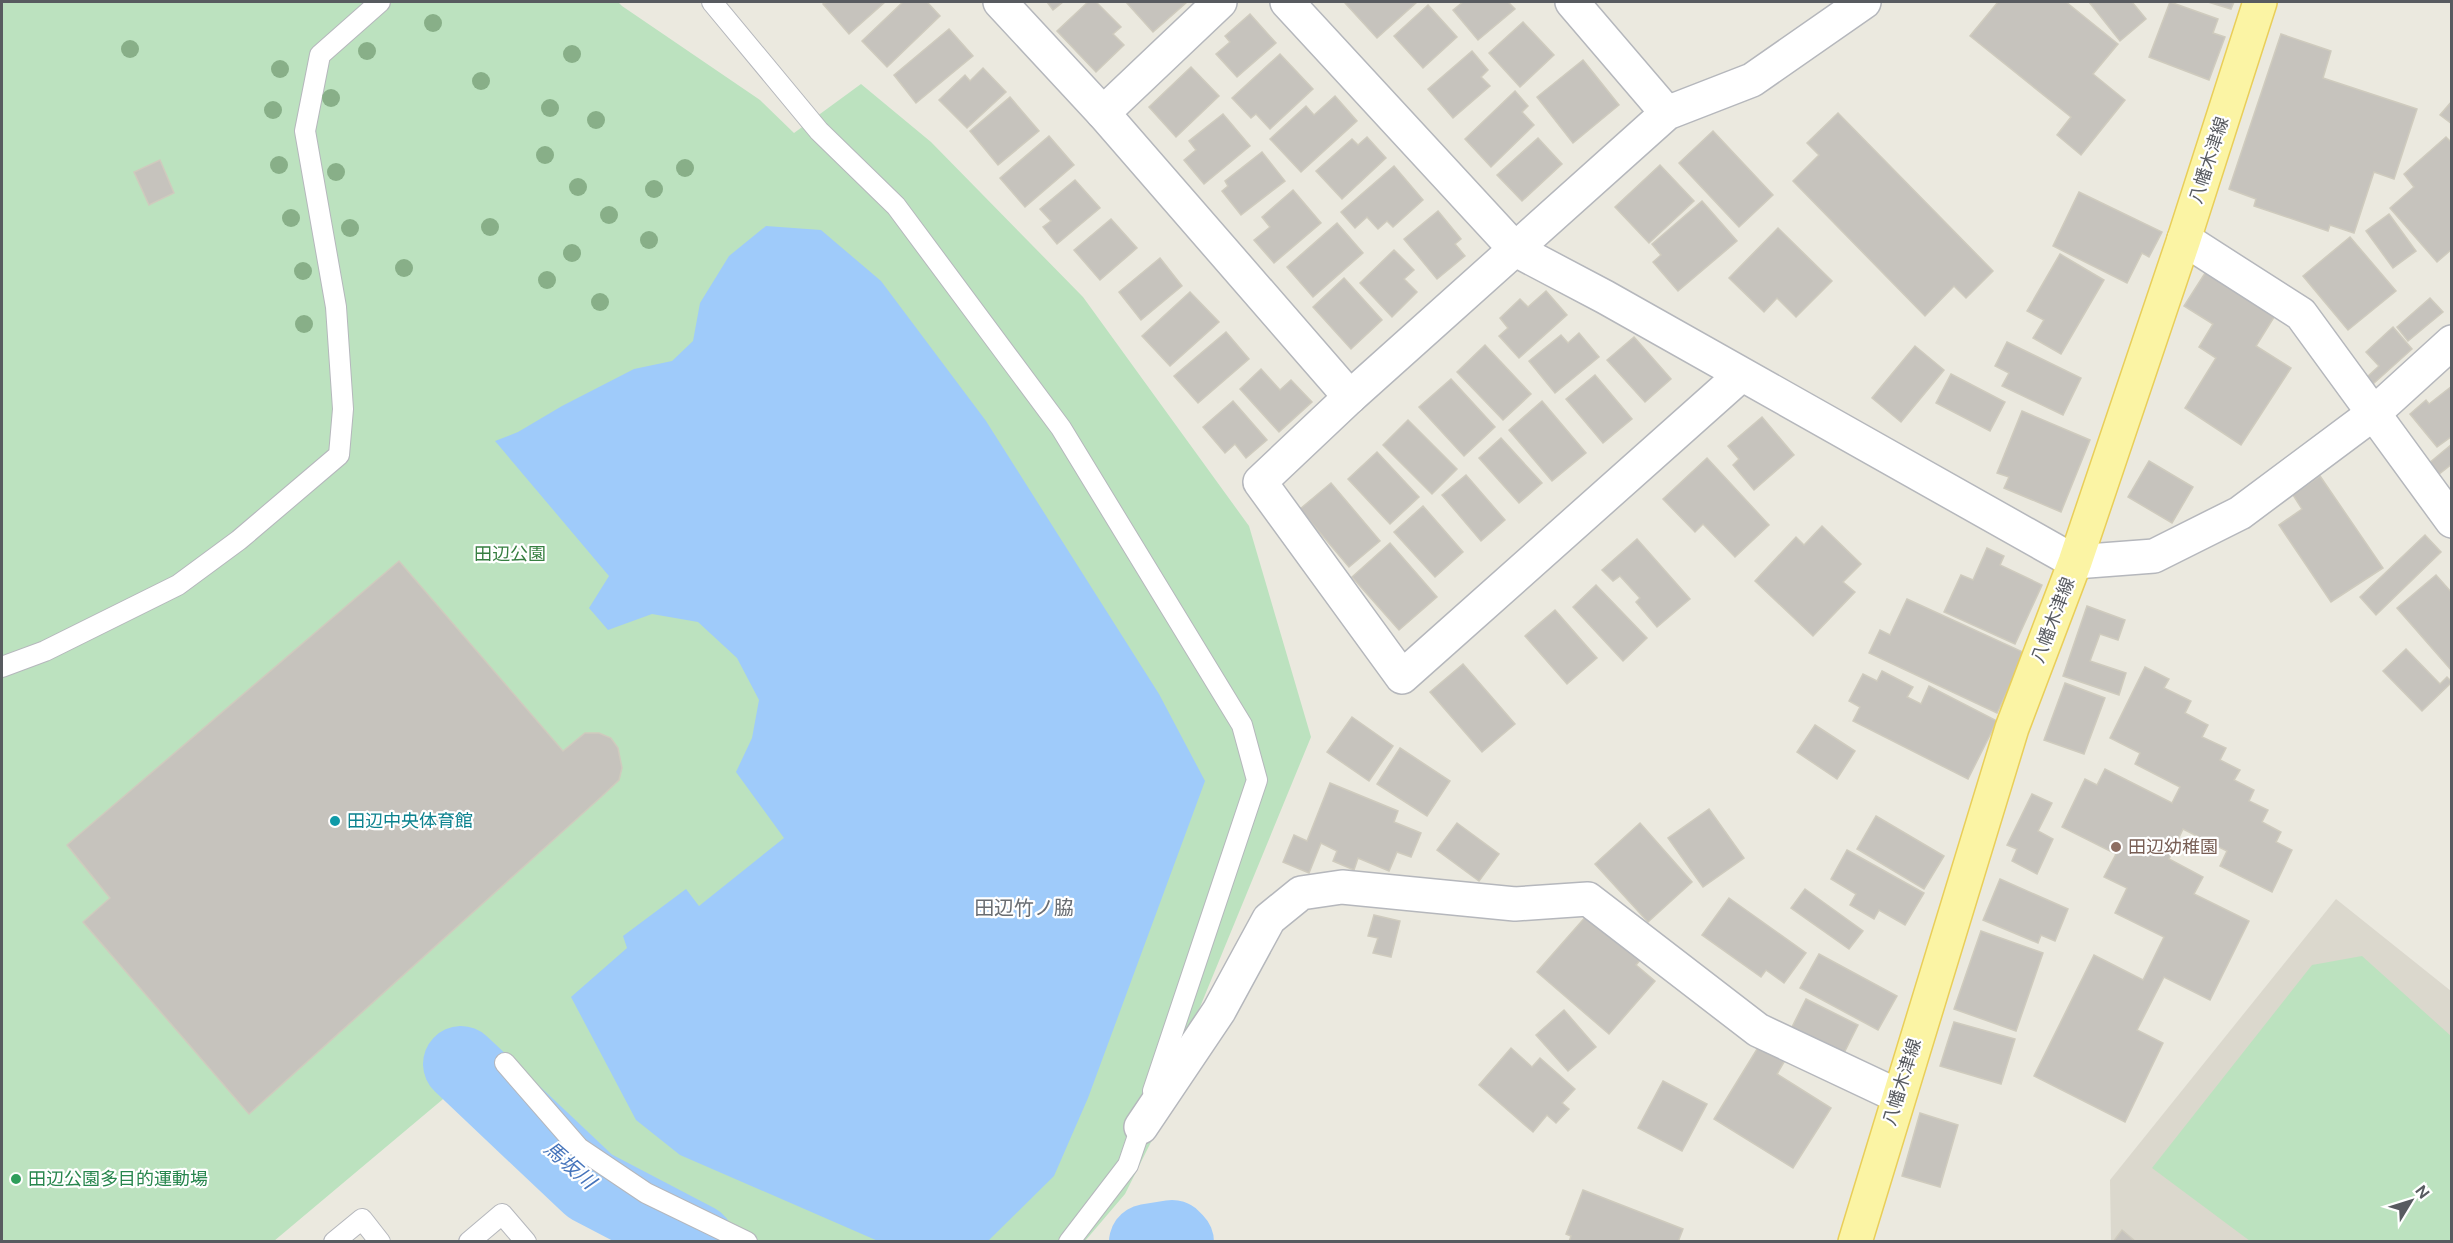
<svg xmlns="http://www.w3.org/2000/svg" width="2453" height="1243" font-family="'DM Sans','Noto Sans JP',sans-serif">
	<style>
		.education { fill: #dbd8cd }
		.green { fill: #bce2bf }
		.water { fill: #9fcbfa }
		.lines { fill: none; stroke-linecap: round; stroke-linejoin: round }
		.river { stroke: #9fcbfa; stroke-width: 76 }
		.building { fill: #c6c3bd; stroke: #cfcbbe; stroke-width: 1.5 }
		.service-casing { stroke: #b5b7bc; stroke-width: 22 }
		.minor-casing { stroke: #b5b7bc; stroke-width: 36 }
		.primary-casing { stroke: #e9ce59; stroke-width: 36 }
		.service { stroke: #fff; stroke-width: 20 }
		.minor { stroke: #fff; stroke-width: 33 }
		.primary { stroke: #fbf4a4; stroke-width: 33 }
		.tree { fill: #88af88 }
		.culture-dot { fill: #0f9aa8; stroke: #fff; stroke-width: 2 }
		.education-dot { fill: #8d6e63; stroke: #fff; stroke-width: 2 }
		.leisure-dot { fill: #2e9e5b; stroke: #fff; stroke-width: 2 }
		.labels { text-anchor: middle; stroke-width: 4.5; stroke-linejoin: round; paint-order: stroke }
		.street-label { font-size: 18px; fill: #585b60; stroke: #fff }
		.park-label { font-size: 18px; fill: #377f41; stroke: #fff }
		.culture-label { font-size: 18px; fill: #0d838f; stroke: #fff; text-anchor: start }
		.education-label { font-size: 18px; fill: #785e54; stroke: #fff; text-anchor: start }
		.leisure-label { font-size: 18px; fill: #27864d; stroke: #fff; text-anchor: start }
		.neighbourhood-label { font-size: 20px; fill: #696d72; stroke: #fff }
		.water-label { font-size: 20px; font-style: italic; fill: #4574bb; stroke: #fff }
	</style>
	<rect width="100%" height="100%" fill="#ebe9df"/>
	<path class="education" d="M 2336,899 L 2451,991 L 2451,1241 L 2111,1241 L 2110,1180 Z"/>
	<g class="green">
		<path d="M 2,2 L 618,2 L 622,6 L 760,100 L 794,133 L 861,84 L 931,142 L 1083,297 L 1249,526 L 1311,737 L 1184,1046 L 1154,1136 L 1125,1194 L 1085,1241 L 725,1241 L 655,1209 L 573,1156 L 486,1063 L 274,1241 L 2,1242 Z"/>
		<path d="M 2362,956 L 2451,1036 L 2451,1241 L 2250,1241 L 2152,1168 L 2312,965 Z"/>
	</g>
	<path class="water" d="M 766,226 L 821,230 L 881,281 L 986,421 L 1159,694 L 1205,781 L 1088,1098 L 1054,1176 L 988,1241 L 878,1241 L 680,1155 L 636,1120 L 571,997 L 627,948 L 623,936 L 686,889 L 699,906 L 784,838 L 736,772 L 752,738 L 759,700 L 737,658 L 698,622 L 652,614 L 608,630 L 589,608 L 609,576 L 495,441 L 518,432 L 562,406 L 634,369 L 672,361 L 693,341 L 700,303 L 729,256 Z"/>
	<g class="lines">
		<g class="river">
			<path d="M 461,1064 L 590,1186 L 697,1242"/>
			<path d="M 1147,1242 L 1172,1238 L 1176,1242"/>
		</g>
	</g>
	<g class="building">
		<path d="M 827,2 L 885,2 L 849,34 L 823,4 Z"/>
		<path d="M 903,2 L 927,2 L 940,16 L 887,67 L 862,41 Z"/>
		<path d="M 1047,2 L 1063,2 L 1053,10 Z"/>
		<path d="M 1088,2 L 1096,2 L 1121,27 L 1113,34 L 1124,45 L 1096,72 L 1057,31 Z"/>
		<path d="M 1126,2 L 1187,2 L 1153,32 Z"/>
		<path d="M 1347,2 L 1417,2 L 1377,38 L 1345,3 Z"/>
		<path d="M 1463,2 L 1508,2 L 1515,9 L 1478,40 L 1453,10 Z"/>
		<path d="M 1998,2 L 2066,2 L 2118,44 L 2093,74 L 2125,100 L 2081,155 L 2057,135 L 2071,117 L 1970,36 Z"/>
		<path d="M 2089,2 L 2132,2 L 2146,19 L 2120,41 Z"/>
		<path d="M 2170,2 L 2218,19 L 2213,33 L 2225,37 L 2209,80 L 2149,57 Z"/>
		<path d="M 2208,2 L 2234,2 L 2231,9 Z"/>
		<path d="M 1428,5 L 1457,37 L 1423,68 L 1394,36 Z"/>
		<path d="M 1250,14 L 1276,43 L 1237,77 L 1216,54 L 1230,42 L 1225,36 Z"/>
		<path d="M 1523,22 L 1554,55 L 1520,87 L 1489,53 Z"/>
		<path d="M 949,29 L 973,56 L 916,103 L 894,75 Z"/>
		<path d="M 2281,34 L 2331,51 L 2323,78 L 2417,109 L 2394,179 L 2374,172 L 2354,233 L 2330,225 L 2328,231 L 2254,206 L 2256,199 L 2229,189 Z"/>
		<path d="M 1472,51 L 1488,70 L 1481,77 L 1490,86 L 1453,118 L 1428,89 Z"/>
		<path d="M 1280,54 L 1313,89 L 1270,129 L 1256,114 L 1251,118 L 1232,98 Z"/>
		<path d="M 1583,60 L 1619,105 L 1573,143 L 1537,97 Z"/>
		<path d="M 1191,67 L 1219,96 L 1176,137 L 1149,107 Z"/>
		<path d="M 983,68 L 1006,92 L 967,128 L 939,100 L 965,75 L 970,81 Z"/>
		<path d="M 1515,91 L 1528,106 L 1522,112 L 1534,125 L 1491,167 L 1465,139 Z"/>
		<path d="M 1335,96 L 1357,121 L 1301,172 L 1270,139 L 1306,106 L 1314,115 Z"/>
		<path d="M 1010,97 L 1039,131 L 998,165 L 970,131 Z"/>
		<path d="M 2452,101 L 2452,124 L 2440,115 Z"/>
		<path d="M 1838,113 L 1993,271 L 1966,298 L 1954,286 L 1925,316 L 1793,181 L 1819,155 L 1807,143 Z"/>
		<path d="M 1223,114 L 1250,146 L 1204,184 L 1184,160 L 1196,150 L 1189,141 Z"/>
		<path d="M 1713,131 L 1773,195 L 1739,227 L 1679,163 Z"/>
		<path d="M 1049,136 L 1074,165 L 1025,207 L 1000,178 Z"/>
		<path d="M 1367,137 L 1386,158 L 1342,199 L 1316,171 L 1352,139 L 1358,145 Z"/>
		<path d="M 2446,137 L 2452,143 L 2452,249 L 2437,262 L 2390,208 L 2414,187 L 2404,174 Z"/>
		<path d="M 1538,138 L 1562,164 L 1522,201 L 1497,175 Z"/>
		<path d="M 1262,152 L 1285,181 L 1241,215 L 1222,191 L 1228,186 L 1225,181 Z"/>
		<path d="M 160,160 L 174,193 L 149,205 L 134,172 Z"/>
		<path d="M 1660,165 L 1694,201 L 1649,243 L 1615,207 Z"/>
		<path d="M 1394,166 L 1423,200 L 1393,227 L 1387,221 L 1378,229 L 1367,217 L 1355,228 L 1341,212 Z"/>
		<path d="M 1075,180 L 1100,208 L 1057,244 L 1043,227 L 1051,221 L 1040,209 Z"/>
		<path d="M 1293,190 L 1321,223 L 1274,263 L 1254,240 L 1270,227 L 1262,217 Z"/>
		<path d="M 2079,192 L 2162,232 L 2149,257 L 2142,253 L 2127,283 L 2053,246 Z"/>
		<path d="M 1702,201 L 1737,241 L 1678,291 L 1653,262 L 1661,255 L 1652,244 Z"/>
		<path d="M 1438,211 L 1461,239 L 1455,244 L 1465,256 L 1437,279 L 1404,239 Z"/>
		<path d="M 2389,214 L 2416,251 L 2393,268 L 2366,231 Z"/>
		<path d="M 1111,219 L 1137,248 L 1100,280 L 1074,250 Z"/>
		<path d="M 1337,223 L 1363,253 L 1313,297 L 1287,267 Z"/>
		<path d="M 1778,228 L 1832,281 L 1796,317 L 1777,298 L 1764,312 L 1729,278 Z"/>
		<path d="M 2350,237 L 2396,291 L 2348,330 L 2303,276 Z"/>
		<path d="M 1394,250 L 1414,270 L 1404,279 L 1417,292 L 1392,317 L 1360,283 Z"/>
		<path d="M 2060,254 L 2104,280 L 2061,354 L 2033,338 L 2044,320 L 2027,311 Z"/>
		<path d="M 1160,258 L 1182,286 L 1141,320 L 1119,292 Z"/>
		<path d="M 2207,270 L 2276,314 L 2256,346 L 2291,368 L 2241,445 L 2185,408 L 2216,358 L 2199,347 L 2213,324 L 2184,306 Z"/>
		<path d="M 1344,278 L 1382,320 L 1351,349 L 1313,307 Z"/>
		<path d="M 1546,291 L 1567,315 L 1519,358 L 1499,336 L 1508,328 L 1500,318 L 1520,299 L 1528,307 Z"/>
		<path d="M 1190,292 L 1219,322 L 1170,366 L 1142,336 Z"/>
		<path d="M 2430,298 L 2443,312 L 2408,341 L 2397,327 Z"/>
		<path d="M 2393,327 L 2412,349 L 2373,384 L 2367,377 L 2379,366 L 2366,352 Z"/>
		<path d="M 1226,332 L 1249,359 L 1198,403 L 1174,376 Z"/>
		<path d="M 1579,333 L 1599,357 L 1555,393 L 1529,361 L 1561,335 L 1568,343 Z"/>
		<path d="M 1634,337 L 1671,379 L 1645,402 L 1607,360 Z"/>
		<path d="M 2007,342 L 2081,378 L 2063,415 L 2002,386 L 2009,373 L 1995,366 Z"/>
		<path d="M 1485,345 L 1531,394 L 1503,420 L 1457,372 Z"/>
		<path d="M 1915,346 L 1944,370 L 1901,422 L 1872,398 Z"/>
		<path d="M 1261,369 L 1280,390 L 1291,380 L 1312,402 L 1279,432 L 1240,389 Z"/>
		<path d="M 1951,374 L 2005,402 L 1990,431 L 1936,403 Z"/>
		<path d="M 1595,375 L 1632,419 L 1603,443 L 1566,399 Z"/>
		<path d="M 1451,379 L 1495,427 L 1464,456 L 1419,407 Z"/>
		<path d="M 2452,386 L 2452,436 L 2437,447 L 2410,414 L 2426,400 L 2429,404 Z"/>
		<path d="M 1233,401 L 1267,440 L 1246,458 L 1235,444 L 1225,453 L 1203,427 Z"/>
		<path d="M 1542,401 L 1586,453 L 1552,481 L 1509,430 Z"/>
		<path d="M 2022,411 L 2090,440 L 2061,512 L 2004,488 L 2009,477 L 1997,473 Z"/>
		<path d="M 1762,417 L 1794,455 L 1754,490 L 1733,465 L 1739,459 L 1728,446 Z"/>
		<path d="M 1408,420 L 1457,469 L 1432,494 L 1383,445 Z"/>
		<path d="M 1501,438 L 1542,483 L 1519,503 L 1479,458 Z"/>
		<path d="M 2452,444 L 2452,464 L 2438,475 L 2429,463 Z"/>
		<path d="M 1377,452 L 1419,497 L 1390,524 L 1348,479 Z"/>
		<path d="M 1707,458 L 1769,525 L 1735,557 L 1703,524 L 1695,532 L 1663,499 Z"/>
		<path d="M 2149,461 L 2193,487 L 2172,523 L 2128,497 Z"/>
		<path d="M 1466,475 L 1505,520 L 1481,541 L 1442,495 Z"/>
		<path d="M 2320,476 L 2383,568 L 2331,602 L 2279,525 L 2302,509 L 2293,495 Z"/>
		<path d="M 1331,483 L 1380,541 L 1349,567 L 1300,509 Z"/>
		<path d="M 1423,506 L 1463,552 L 1435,577 L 1394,532 Z"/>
		<path d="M 1822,526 L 1861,564 L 1843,582 L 1855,592 L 1813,636 L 1755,581 L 1796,537 L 1804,545 Z"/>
		<path d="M 2425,535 L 2441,552 L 2376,615 L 2360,597 Z"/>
		<path d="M 1637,539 L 1690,599 L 1657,627 L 1636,602 L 1640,598 L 1620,576 L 1613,581 L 1602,570 Z"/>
		<path d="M 1390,543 L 1437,597 L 1399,630 L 1352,577 Z"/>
		<path d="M 1987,548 L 2004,556 L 2000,565 L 2042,585 L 2015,644 L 1944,612 L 1961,575 L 1973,580 Z"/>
		<path d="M 399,561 L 563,751 L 585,733 L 599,733 L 611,738 L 618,748 L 622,768 L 619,780 L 601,797 L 249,1114 L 83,922 L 110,898 L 67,845 Z"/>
		<path d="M 2436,575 L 2452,593 L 2452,671 L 2397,608 Z"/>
		<path d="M 1596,585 L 1647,638 L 1623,661 L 1573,607 Z"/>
		<path d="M 1907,599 L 2025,653 L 1997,713 L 1869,653 L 1880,630 L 1890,635 Z"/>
		<path d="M 2087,606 L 2125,620 L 2118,640 L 2100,634 L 2090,661 L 2126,673 L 2119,695 L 2063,676 Z"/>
		<path d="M 1555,610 L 1597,658 L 1567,684 L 1525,636 Z"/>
		<path d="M 2406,649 L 2440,684 L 2447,677 L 2452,682 L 2422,711 L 2383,671 Z"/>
		<path d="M 1463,664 L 1515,724 L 1482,752 L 1430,692 Z"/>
		<path d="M 2145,667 L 2169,679 L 2164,688 L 2191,701 L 2185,713 L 2208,725 L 2202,737 L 2226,748 L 2220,760 L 2240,770 L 2234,780 L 2254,790 L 2249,801 L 2268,810 L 2262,822 L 2281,832 L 2276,842 L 2292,850 L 2272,892 L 2220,866 L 2227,851 L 2183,829 L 2169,859 L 2203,877 L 2194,894 L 2249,921 L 2210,1000 L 2164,977 L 2137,1030 L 2163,1043 L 2125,1122 L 2034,1076 L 2094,955 L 2143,980 L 2164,937 L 2115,913 L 2127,888 L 2104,877 L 2116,854 L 2062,827 L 2085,779 L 2097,785 L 2105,769 L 2172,803 L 2180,787 L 2135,764 L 2140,753 L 2110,738 Z"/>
		<path d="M 1882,671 L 1913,687 L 1907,697 L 1921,704 L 1929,686 L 1997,721 L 1968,779 L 1853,721 L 1860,707 L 1849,701 L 1863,674 L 1877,681 Z"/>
		<path d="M 2065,683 L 2105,698 L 2084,754 L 2044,740 Z"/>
		<path d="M 1352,717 L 1393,746 L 1369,781 L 1327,752 Z"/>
		<path d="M 1815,725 L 1855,751 L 1837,779 L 1797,752 Z"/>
		<path d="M 1400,748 L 1450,781 L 1427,816 L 1377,784 Z"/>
		<path d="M 1330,783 L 1398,811 L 1394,822 L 1421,833 L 1411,857 L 1397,852 L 1389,871 L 1358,858 L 1354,870 L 1333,861 L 1337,851 L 1321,843 L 1309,873 L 1283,862 L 1294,835 L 1307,841 Z"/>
		<path d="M 2032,794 L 2052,803 L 2038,831 L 2053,839 L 2037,874 L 2012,861 L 2017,849 L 2007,845 Z"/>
		<path d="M 1709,809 L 1744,858 L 1703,887 L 1668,838 Z"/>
		<path d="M 1876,816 L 1944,856 L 1924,889 L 1857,849 Z"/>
		<path d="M 1457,823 L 1499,854 L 1479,881 L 1437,850 Z"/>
		<path d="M 1640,823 L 1692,882 L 1648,922 L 1595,864 Z"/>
		<path d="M 1847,850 L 1924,893 L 1905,925 L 1879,910 L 1874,919 L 1850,905 L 1856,894 L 1831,879 Z"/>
		<path d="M 2000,879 L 2068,909 L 2055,941 L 2041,935 L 2038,943 L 1983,920 Z"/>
		<path d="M 1805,889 L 1863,931 L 1849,949 L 1791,908 Z"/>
		<path d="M 1729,898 L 1806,953 L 1784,983 L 1766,970 L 1761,977 L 1702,935 Z"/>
		<path d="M 1588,914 L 1640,960 L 1636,965 L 1655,981 L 1609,1034 L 1537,972 Z"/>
		<path d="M 1374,915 L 1400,921 L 1391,957 L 1373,953 L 1378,938 L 1368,936 Z"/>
		<path d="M 1981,931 L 2043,953 L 2016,1031 L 1954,1009 Z"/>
		<path d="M 1819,954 L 1897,996 L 1878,1030 L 1800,988 Z"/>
		<path d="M 1806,999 L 1858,1025 L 1843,1055 L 1791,1029 Z"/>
		<path d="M 1564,1010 L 1596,1047 L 1568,1071 L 1536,1035 Z"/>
		<path d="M 1954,1022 L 2015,1039 L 2001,1084 L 1940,1066 Z"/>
		<path d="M 1762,1041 L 1787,1057 L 1777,1074 L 1831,1108 L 1793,1168 L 1714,1119 Z"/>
		<path d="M 1511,1048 L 1532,1067 L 1540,1058 L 1575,1089 L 1562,1103 L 1569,1109 L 1556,1123 L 1547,1115 L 1533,1132 L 1479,1085 Z"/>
		<path d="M 1663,1081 L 1707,1104 L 1682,1151 L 1638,1128 Z"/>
		<path d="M 1920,1113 L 1958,1125 L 1940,1187 L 1902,1176 Z"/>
		<path d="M 1583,1190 L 1683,1229 L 1678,1242 L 1569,1242 L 1571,1236 L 1566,1234 Z"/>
		<path d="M 2122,1230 L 2136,1242 L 2113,1242 Z"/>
	</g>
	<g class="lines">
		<defs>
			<g id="service">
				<path d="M 712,2 L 819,131 L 896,206 L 1061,428 L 1242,725 L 1257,780 L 1153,1091"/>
				<path d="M 2,667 L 45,651 L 178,585 L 239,540 L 339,455 L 343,409 L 336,307 L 305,131 L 320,55 L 380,2"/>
				<path d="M 505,1063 L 579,1148 L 646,1193 L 747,1242"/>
				<path d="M 334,1242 L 362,1219 L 380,1242"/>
				<path d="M 469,1242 L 502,1214 L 526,1242"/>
				<path d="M 1069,1242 L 1128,1165 L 1144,1118"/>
			</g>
			<g id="minor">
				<path d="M 1000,2 L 1103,113 L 1350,397"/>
				<path d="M 1287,2 L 1516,250 L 1605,297 L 2075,562 L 2154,556 L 2240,513 L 2374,413 L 2452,342"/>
				<path d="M 1572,2 L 1667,113"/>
				<path d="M 1103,113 L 1220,2"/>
				<path d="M 2184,239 L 2301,314 L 2452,521"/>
				<path d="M 1741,375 L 1402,677 L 1260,482 L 1350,397 L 1667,113 L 1752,80 L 1864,2"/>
				<path d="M 1141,1127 L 1219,1011 L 1269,919 L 1301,893 L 1342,887 L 1515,904 L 1588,899 L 1758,1030 L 1898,1096"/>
			</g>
			<path id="primary" d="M 1855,1242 L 2012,728 L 2075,562 L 2184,239 L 2260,2"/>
		</defs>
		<use href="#service" class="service-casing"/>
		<use href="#minor" class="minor-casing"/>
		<use href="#primary" class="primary-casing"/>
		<use href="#service" class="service"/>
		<use href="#minor" class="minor"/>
		<use href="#primary" class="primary"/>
	</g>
	<g class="tree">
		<circle cx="433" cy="23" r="9"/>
		<circle cx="130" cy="49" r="9"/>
		<circle cx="367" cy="51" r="9"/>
		<circle cx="572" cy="54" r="9"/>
		<circle cx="280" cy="69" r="9"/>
		<circle cx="481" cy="81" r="9"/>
		<circle cx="331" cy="98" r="9"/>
		<circle cx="550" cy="108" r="9"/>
		<circle cx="273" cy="110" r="9"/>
		<circle cx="596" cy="120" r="9"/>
		<circle cx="545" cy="155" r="9"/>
		<circle cx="279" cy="165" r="9"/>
		<circle cx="685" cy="168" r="9"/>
		<circle cx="336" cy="172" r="9"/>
		<circle cx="578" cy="187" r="9"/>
		<circle cx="654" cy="189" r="9"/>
		<circle cx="609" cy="215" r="9"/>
		<circle cx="291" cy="218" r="9"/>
		<circle cx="490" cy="227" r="9"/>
		<circle cx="350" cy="228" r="9"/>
		<circle cx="649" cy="240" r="9"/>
		<circle cx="572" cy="253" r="9"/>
		<circle cx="404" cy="268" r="9"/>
		<circle cx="303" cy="271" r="9"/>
		<circle cx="547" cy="280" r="9"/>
		<circle cx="600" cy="302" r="9"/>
		<circle cx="304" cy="324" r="9"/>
	</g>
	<circle class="culture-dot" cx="335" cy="821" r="6"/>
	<circle class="education-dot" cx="2116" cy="847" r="6"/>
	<circle class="leisure-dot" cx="16" cy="1179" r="6"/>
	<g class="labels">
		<g class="street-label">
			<text transform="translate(2209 160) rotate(-72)" y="6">八幡木津線</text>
			<text transform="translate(2053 620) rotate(-69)" y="6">八幡木津線</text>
			<text transform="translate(1902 1082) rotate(-73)" y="6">八幡木津線</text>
		</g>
		<g class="park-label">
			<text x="510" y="560">田辺公園</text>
		</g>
		<g class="culture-label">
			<text x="347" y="827">田辺中央体育館</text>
		</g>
		<g class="education-label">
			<text x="2128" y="853">田辺幼稚園</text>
		</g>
		<g class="leisure-label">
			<text x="28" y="1185">田辺公園多目的運動場</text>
		</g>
		<g class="neighbourhood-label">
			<text x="1024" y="915">田辺竹ノ脇</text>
		</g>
		<g class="water-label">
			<text transform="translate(570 1165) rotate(41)" y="7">馬坂川</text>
		</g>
	</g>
	<rect width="2453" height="1243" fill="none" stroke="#585b60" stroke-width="6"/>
	<g transform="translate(2411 1201) rotate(52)" stroke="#ffffff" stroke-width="4.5" paint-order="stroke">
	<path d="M0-4.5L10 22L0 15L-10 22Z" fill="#585b60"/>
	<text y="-9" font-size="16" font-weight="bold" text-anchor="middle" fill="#585b60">N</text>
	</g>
</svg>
